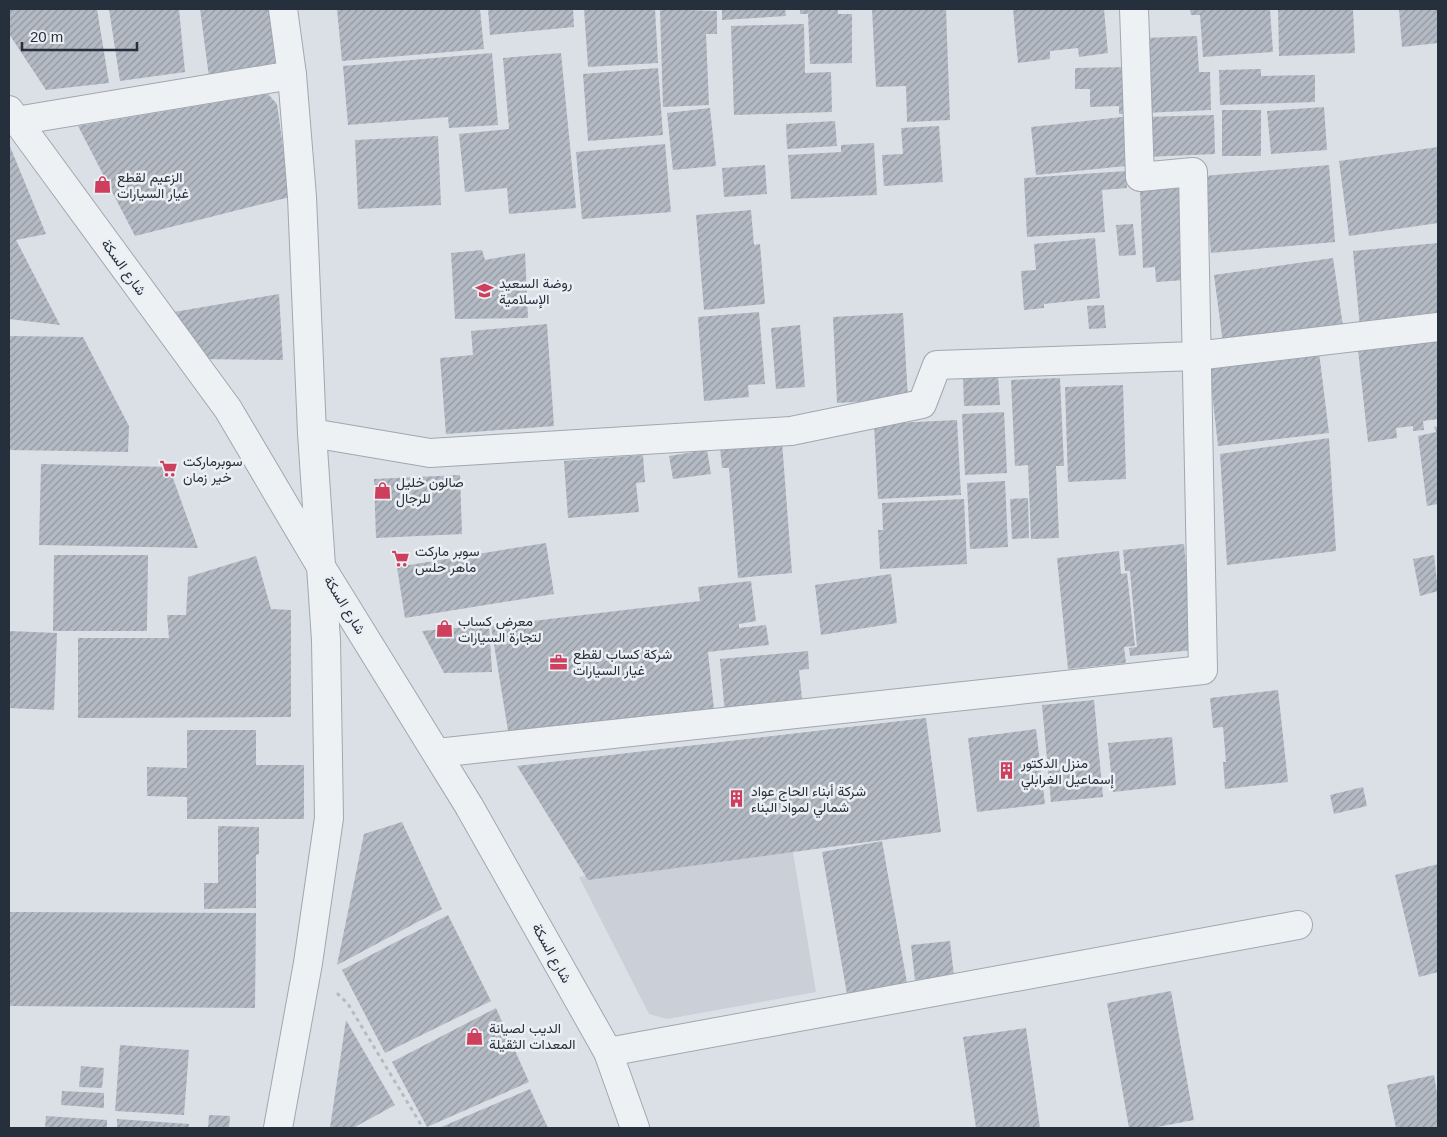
<svg xmlns="http://www.w3.org/2000/svg" width="1447" height="1137" font-family="Arial,Vazirmatn,sans-serif">
	<style>
		.built { fill: #cacfd8 }
		.building { fill: url(#building-hatch) }
		.lines { fill: none; stroke-linecap: round; stroke-linejoin: round }
		.minor-casing { stroke: #a1a7b0; stroke-width: 30 }
		.path { stroke: #b6bbc0; stroke-width: 3; stroke-dasharray: 4 4; stroke-linecap: butt }
		.minor { stroke: #eef1f4; stroke-width: 28 }
		.labels { text-anchor: middle; stroke-width: 5; stroke-linejoin: round; paint-order: stroke }
		.poi-label { font-size: 14px; fill: #262f3c; stroke: #ebeff4; text-anchor: start }
		.street-label { font-size: 14px; fill: #262f3c; stroke: #ebeff4 }
	</style>
	<defs>
		<pattern id="building-hatch" width="6" height="6" patternUnits="userSpaceOnUse" patternTransform="scale(1.25)"><rect width="6" height="6" fill="#b3bac3"/><path d="M-1 1l2-2M0 6l6-6M5 7l2-2" fill="none" stroke="#9198a0"/></pattern>
	</defs>
	<rect width="100%" height="100%" fill="#dbe0e6"/>
	<path class="built" d="M 793,852 L 816,992 L 667,1019 L 649,1014 L 579,877 Z"/>
	<g class="building">
		<path d="M 9,9 L 97,9 L 109,83 L 46,90 L 9,34 Z"/>
		<path d="M 109,9 L 179,9 L 185,72 L 120,81 Z"/>
		<path d="M 200,9 L 269,9 L 276,68 L 209,77 Z"/>
		<path d="M 337,9 L 480,9 L 484,49 L 342,61 Z"/>
		<path d="M 488,9 L 573,9 L 574,27 L 490,35 Z"/>
		<path d="M 584,9 L 655,9 L 658,63 L 588,67 Z"/>
		<path d="M 660,9 L 717,11 L 717,34 L 706,34 L 709,105 L 663,107 Z"/>
		<path d="M 722,9 L 785,9 L 786,16 L 722,20 Z"/>
		<path d="M 800,9 L 838,9 L 838,14 L 852,14 L 852,63 L 810,64 L 808,14 L 800,14 Z"/>
		<path d="M 872,9 L 946,9 L 950,120 L 907,122 L 906,86 L 876,87 Z"/>
		<path d="M 1013,9 L 1104,9 L 1108,53 L 1079,57 L 1078,48 L 1050,51 L 1050,59 L 1018,63 Z"/>
		<path d="M 1190,9 L 1270,9 L 1273,52 L 1203,57 L 1200,15 L 1191,15 Z"/>
		<path d="M 1278,9 L 1353,9 L 1355,53 L 1279,56 Z"/>
		<path d="M 1399,9 L 1438,9 L 1438,43 L 1402,47 Z"/>
		<path d="M 804,24 L 805,73 L 831,72 L 832,112 L 734,115 L 731,26 Z"/>
		<path d="M 1197,36 L 1199,72 L 1210,72 L 1211,110 L 1143,113 L 1144,38 Z"/>
		<path d="M 492,53 L 498,125 L 449,128 L 448,117 L 348,125 L 343,66 Z"/>
		<path d="M 561,53 L 576,208 L 509,214 L 507,188 L 465,192 L 459,134 L 509,129 L 503,58 Z"/>
		<path d="M 1130,67 L 1131,114 L 1119,114 L 1119,106 L 1090,107 L 1090,89 L 1075,89 L 1075,68 Z"/>
		<path d="M 658,68 L 663,135 L 588,141 L 583,74 Z"/>
		<path d="M 1261,69 L 1261,76 L 1315,75 L 1315,102 L 1220,105 L 1219,70 Z"/>
		<path d="M 268,94 L 277,104 L 290,197 L 135,236 L 78,126 Z"/>
		<path d="M 1324,107 L 1327,150 L 1271,154 L 1267,111 Z"/>
		<path d="M 710,108 L 716,166 L 673,170 L 667,113 Z"/>
		<rect x="1222" y="110" width="39" height="46"/>
		<path d="M 1214,115 L 1215,154 L 1147,157 L 1145,117 Z"/>
		<path d="M 1131,116 L 1136,165 L 1036,175 L 1031,127 Z"/>
		<path d="M 835,121 L 837,146 L 787,149 L 786,124 Z"/>
		<path d="M 939,126 L 943,182 L 884,186 L 882,155 L 903,154 L 901,128 Z"/>
		<path d="M 438,136 L 441,205 L 358,209 L 355,140 Z"/>
		<path d="M 874,143 L 877,195 L 791,199 L 788,155 L 841,152 L 841,145 Z"/>
		<path d="M 9,144 L 46,234 L 16,240 L 60,325 L 9,319 Z"/>
		<path d="M 665,144 L 671,212 L 582,219 L 576,152 Z"/>
		<path d="M 1438,147 L 1438,223 L 1349,236 L 1339,161 Z"/>
		<path d="M 765,165 L 767,194 L 724,197 L 722,168 Z"/>
		<path d="M 1329,165 L 1335,242 L 1211,253 L 1204,176 Z"/>
		<path d="M 1126,171 L 1127,188 L 1102,190 L 1105,232 L 1027,237 L 1024,178 Z"/>
		<path d="M 1181,188 L 1185,280 L 1156,282 L 1155,267 L 1143,268 L 1140,190 Z"/>
		<path d="M 751,210 L 754,245 L 760,244 L 765,304 L 704,310 L 696,215 Z"/>
		<path d="M 1133,224 L 1136,255 L 1119,256 L 1116,225 Z"/>
		<path d="M 1095,238 L 1100,298 L 1044,304 L 1044,308 L 1024,310 L 1021,271 L 1036,270 L 1034,244 Z"/>
		<path d="M 1438,243 L 1438,321 L 1360,328 L 1353,251 Z"/>
		<path d="M 482,250 L 485,260 L 525,253 L 528,318 L 455,319 L 451,253 Z"/>
		<path d="M 1333,258 L 1344,333 L 1224,351 L 1214,275 Z"/>
		<path d="M 279,294 L 283,360 L 197,359 L 168,313 Z"/>
		<path d="M 1104,305 L 1106,328 L 1089,329 L 1087,306 Z"/>
		<path d="M 759,312 L 765,384 L 748,385 L 749,397 L 704,401 L 698,317 Z"/>
		<path d="M 903,313 L 908,399 L 837,403 L 833,317 Z"/>
		<path d="M 547,324 L 554,426 L 446,434 L 440,358 L 473,355 L 471,331 Z"/>
		<path d="M 800,325 L 805,387 L 776,389 L 771,328 Z"/>
		<path d="M 1438,332 L 1438,419 L 1423,421 L 1424,430 L 1413,431 L 1413,426 L 1396,428 L 1397,438 L 1368,442 L 1357,341 Z"/>
		<path d="M 9,336 L 83,337 L 129,426 L 128,452 L 9,450 Z"/>
		<path d="M 1319,352 L 1329,433 L 1218,446 L 1209,365 Z"/>
		<path d="M 998,375 L 1000,405 L 964,406 L 963,377 Z"/>
		<path d="M 1060,378 L 1064,466 L 1056,466 L 1059,538 L 1031,539 L 1028,465 L 1015,466 L 1011,380 Z"/>
		<path d="M 1123,385 L 1126,479 L 1068,482 L 1065,387 Z"/>
		<path d="M 1004,412 L 1007,473 L 965,475 L 962,414 Z"/>
		<path d="M 957,420 L 961,495 L 878,499 L 874,424 Z"/>
		<path d="M 1438,426 L 1438,504 L 1427,506 L 1418,436 L 1436,432 L 1434,427 Z"/>
		<path d="M 1329,438 L 1336,551 L 1227,565 L 1220,454 Z"/>
		<path d="M 782,442 L 792,573 L 738,578 L 729,468 L 722,468 L 720,448 Z"/>
		<path d="M 707,450 L 711,474 L 673,479 L 669,456 Z"/>
		<path d="M 643,455 L 645,482 L 636,483 L 639,512 L 568,518 L 564,461 Z"/>
		<path d="M 41,464 L 169,467 L 198,548 L 39,545 Z"/>
		<path d="M 460,475 L 462,534 L 376,538 L 374,479 Z"/>
		<path d="M 1005,481 L 1008,547 L 970,549 L 967,483 Z"/>
		<path d="M 1028,498 L 1029,538 L 1012,539 L 1010,499 Z"/>
		<path d="M 964,499 L 967,564 L 880,569 L 878,530 L 883,530 L 882,503 Z"/>
		<path d="M 546,543 L 554,594 L 405,618 L 397,567 Z"/>
		<path d="M 1184,544 L 1194,650 L 1130,656 L 1129,648 L 1137,647 L 1130,571 L 1125,571 L 1123,550 Z"/>
		<path d="M 1119,551 L 1121,574 L 1127,573 L 1135,646 L 1124,647 L 1126,663 L 1068,669 L 1057,558 Z"/>
		<path d="M 54,555 L 148,555 L 147,631 L 53,631 Z"/>
		<path d="M 1434,555 L 1438,591 L 1420,596 L 1413,559 Z"/>
		<path d="M 256,556 L 271,609 L 291,610 L 291,717 L 78,718 L 78,638 L 169,638 L 167,615 L 186,615 L 188,577 Z"/>
		<path d="M 891,574 L 897,623 L 821,635 L 815,585 Z"/>
		<path d="M 751,581 L 756,621 L 739,624 L 739,628 L 766,625 L 769,645 L 708,652 L 715,719 L 510,743 L 491,626 L 700,601 L 698,587 Z"/>
		<path d="M 489,625 L 492,672 L 444,673 L 422,631 Z"/>
		<path d="M 9,631 L 57,633 L 54,710 L 9,708 Z"/>
		<path d="M 808,651 L 809,669 L 799,670 L 803,708 L 725,715 L 720,659 Z"/>
		<path d="M 1278,690 L 1288,782 L 1225,789 L 1223,762 L 1226,762 L 1223,727 L 1213,728 L 1210,698 Z"/>
		<path d="M 1094,700 L 1103,797 L 1051,802 L 1042,705 Z"/>
		<path d="M 926,718 L 941,832 L 588,880 L 517,766 Z"/>
		<path d="M 1036,729 L 1045,804 L 977,812 L 968,738 Z"/>
		<path d="M 187,730 L 256,730 L 256,765 L 304,765 L 304,819 L 187,819 L 187,797 L 147,796 L 147,767 L 187,768 Z"/>
		<path d="M 1172,737 L 1176,785 L 1113,792 L 1108,743 Z"/>
		<path d="M 1363,787 L 1367,806 L 1334,814 L 1330,795 Z"/>
		<path d="M 402,822 L 442,909 L 337,965 L 364,834 Z"/>
		<path d="M 218,826 L 259,827 L 259,854 L 256,855 L 256,908 L 204,909 L 204,883 L 218,883 Z"/>
		<path d="M 882,841 L 907,983 L 847,994 L 822,852 Z"/>
		<path d="M 1438,864 L 1438,972 L 1419,977 L 1395,875 Z"/>
		<path d="M 9,912 L 256,913 L 255,1008 L 9,1006 Z"/>
		<path d="M 448,915 L 491,1001 L 385,1053 L 342,970 Z"/>
		<path d="M 950,941 L 954,976 L 915,980 L 911,945 Z"/>
		<path d="M 1171,991 L 1194,1120 L 1152,1128 L 1129,1128 L 1107,1003 Z"/>
		<path d="M 496,1008 L 529,1082 L 427,1127 L 392,1062 Z"/>
		<path d="M 346,1020 L 395,1105 L 353,1128 L 330,1128 Z"/>
		<path d="M 1026,1028 L 1040,1128 L 976,1128 L 963,1037 Z"/>
		<path d="M 120,1045 L 189,1050 L 184,1115 L 115,1111 Z"/>
		<path d="M 81,1066 L 104,1068 L 102,1088 L 79,1087 Z"/>
		<path d="M 1434,1075 L 1438,1099 L 1438,1128 L 1396,1128 L 1387,1085 Z"/>
		<path d="M 530,1089 L 548,1128 L 439,1128 Z"/>
		<path d="M 62,1091 L 104,1093 L 104,1108 L 61,1105 Z"/>
		<path d="M 209,1115 L 230,1116 L 229,1128 L 208,1128 Z"/>
		<path d="M 46,1116 L 107,1120 L 107,1128 L 45,1128 Z"/>
		<path d="M 117,1119 L 189,1124 L 189,1128 L 117,1128 Z"/>
	</g>
	<g class="lines">
		<defs>
			<g id="minor">
				<path d="M 9,110 L 228,409 L 320,565 L 469,806 L 608,1052 L 635,1128"/>
				<path d="M 16,121 L 292,75"/>
				<path d="M 312,433 L 430,453 L 791,431 L 922,404 L 937,365 L 1196,356 L 1438,327"/>
				<path d="M 437,753 L 1203,670 L 1193,172 L 1140,177 L 1134,9"/>
				<path d="M 608,1052 L 1298,925"/>
				<path d="M 278,1128 L 308,963 L 329,818 L 326,640 L 312,433 L 302,197 L 292,75 L 283,9"/>
			</g>
		</defs>
		<use href="#minor" class="minor-casing"/>
		<path class="path" d="M 337,993 L 348,1004 L 423,1128"/>
		<use href="#minor" class="minor"/>
	</g>
	<defs>
		<symbol id="shop-bare" viewBox="-9 -9 18 18"><path d="M-5-2.5h2.3a2.7 3.5 0 0 1 5.4 0H5L5.5 6h-11ZM-1.5-2.5h3a1.5 2.3 0 0 0-3 0Z" fill="#cd3f5c" stroke="#ebeff4" stroke-width="2.5" paint-order="stroke"/></symbol>
		<symbol id="school-bare" viewBox="-9 -9 18 18"><path d="M0-5L7-2L0 1L-7-2ZM-4 1L0 2.5L4 1V4Q0 6-4 4Z" fill="#cd3f5c" stroke="#ebeff4" stroke-width="2.5" paint-order="stroke"/></symbol>
		<symbol id="supermarket-bare" viewBox="-9 -9 18 18"><path d="M-6-5.5h2.5l.6 2H6L4.5 2H-2.5L-4.4-4H-6ZM-1.5 3.2a1.3 1.3 0 1 0 .1 0ZM3 3.2a1.3 1.3 0 1 0 .1 0Z" fill="#cd3f5c" stroke="#ebeff4" stroke-width="2.5" paint-order="stroke"/></symbol>
		<symbol id="office-bare" viewBox="-9 -9 18 18"><path d="M-6-3h4V-5.5h4V-3h4V5H-6ZM-1-4.5V-3h2v-1.5ZM-6 0V1H6V0Z" fill="#cd3f5c" stroke="#ebeff4" stroke-width="2.5" paint-order="stroke"/></symbol>
		<symbol id="building-bare" viewBox="-9 -9 18 18"><path d="M-4-6H4V6H1V3H-1V6H-4ZM-2.5-4.3h1.7v1.8h-1.7ZM.8-4.3h1.7v1.8H.8ZM-2.5-1h1.7V.8h-1.7ZM.8-1h1.7V.8H.8Z" fill="#cd3f5c" stroke="#ebeff4" stroke-width="2.5" paint-order="stroke"/></symbol>
	</defs>
	<g fill-rule="evenodd">
		<use href="#shop-bare" x="90" y="172" width="25" height="25"/>
		<use href="#school-bare" x="472" y="278" width="25" height="25"/>
		<use href="#supermarket-bare" x="156" y="456" width="25" height="25"/>
		<use href="#shop-bare" x="370" y="478" width="25" height="25"/>
		<use href="#supermarket-bare" x="388" y="546" width="25" height="25"/>
		<use href="#shop-bare" x="432" y="616" width="25" height="25"/>
		<use href="#office-bare" x="546" y="650" width="25" height="25"/>
		<use href="#building-bare" x="994" y="758" width="25" height="25"/>
		<use href="#building-bare" x="724" y="786" width="25" height="25"/>
		<use href="#shop-bare" x="462" y="1024" width="25" height="25"/>
	</g>
	<g class="labels">
		<g class="poi-label">
			<text x="117" y="182">الزعيم لقطع<tspan x="117" dy="16">غيار السيارات</tspan></text>
			<text x="499" y="288">روضة السعيد<tspan x="499" dy="16">الإسلامية</tspan></text>
			<text x="183" y="466">سوبرماركت<tspan x="183" dy="16">خير زمان</tspan></text>
			<text x="396" y="487">صالون خليل<tspan x="396" dy="16">للرجال</tspan></text>
			<text x="415" y="556">سوبر ماركت<tspan x="415" dy="16">ماهر حلس</tspan></text>
			<text x="458" y="626">معرض كساب<tspan x="458" dy="16">لتجارة السيارات</tspan></text>
			<text x="573" y="659">شركة كساب لقطع<tspan x="573" dy="16">غيار السيارات</tspan></text>
			<text x="1021" y="768">منزل الدكتور<tspan x="1021" dy="16">إسماعيل الغرابلي</tspan></text>
			<text x="751" y="796">شركة أبناء الحاج عواد<tspan x="751" dy="16">شمالي لمواد البناء</tspan></text>
			<text x="489" y="1033">الديب لصيانة<tspan x="489" dy="16">المعدات الثقيلة</tspan></text>
		</g>
		<g class="street-label">
			<text transform="translate(124 267) rotate(54)" y="5">شارع السكة</text>
			<text transform="translate(345 605) rotate(58)" y="5">شارع السكة</text>
			<text transform="translate(552 953) rotate(61)" y="5">شارع السكة</text>
		</g>
	</g>
	<rect width="1447" height="1137" fill="none" stroke="#262f3c" stroke-width="20"/>
	<path d="M22 42v8h115v-8" fill="none" stroke="#262f3c" stroke-width="2.5"/>
	<text x="30" y="42" font-size="15" fill="#262f3c" stroke="#ebeff4" stroke-width="4" paint-order="stroke">20 m</text>
</svg>
